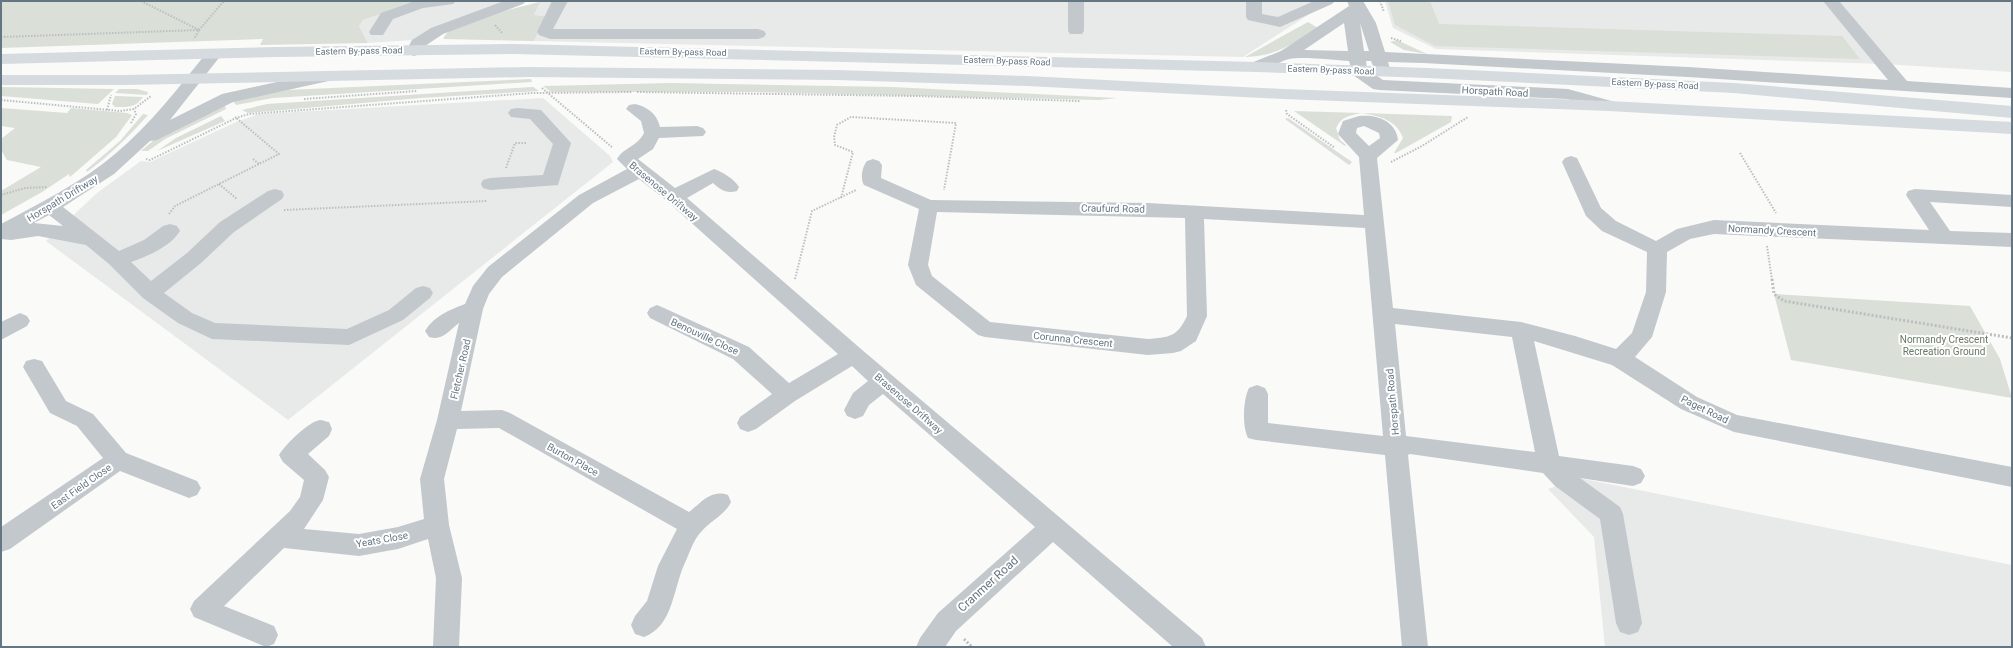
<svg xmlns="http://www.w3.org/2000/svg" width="2013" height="648" font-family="Roboto,sans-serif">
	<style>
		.built { fill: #e8e9e9 }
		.green { fill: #dadfd7 }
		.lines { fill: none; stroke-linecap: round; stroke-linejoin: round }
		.path-far1 { stroke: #bbbfc2; stroke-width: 2; stroke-dasharray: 1.5 1.5; stroke-linecap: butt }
		.path { stroke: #bbbfc2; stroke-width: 3; stroke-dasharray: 2 2; stroke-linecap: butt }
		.minor { fill: #c3c8cc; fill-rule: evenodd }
		.highway { fill: #d6dbdf; fill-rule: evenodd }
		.labels { text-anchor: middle; stroke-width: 4; stroke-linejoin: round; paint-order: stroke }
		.far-street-label { font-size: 9px; fill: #657683; stroke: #fff }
		.street-label { font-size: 10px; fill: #657683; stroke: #fff }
		.park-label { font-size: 10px; fill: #687a64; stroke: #fff }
		.near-street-label { font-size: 12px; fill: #657683; stroke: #fff }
	</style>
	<rect width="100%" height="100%" fill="#fafaf8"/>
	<g class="built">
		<path d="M 412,1 L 505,1 L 414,40 L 368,43 L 359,26 L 363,20 L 414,3 Z"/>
		<path d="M 542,1 L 1330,1 L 1243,57 L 534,41 L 546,16 L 534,15 L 540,2 Z"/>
		<path d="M 1385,1 L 2012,1 L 2012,72 L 1884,64 L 1436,49 L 1393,28 Z"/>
		<path d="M 543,98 L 610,156 L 613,162 L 288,420 L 46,241 L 97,193 L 141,161 L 150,162 L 236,122 L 259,114 Z"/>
		<path d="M 1579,478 L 2012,565 L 2012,647 L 1605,647 L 1594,537 L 1548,489 Z"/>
	</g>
	<g class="green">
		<path d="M 1,1 L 412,1 L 414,3 L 363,20 L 359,26 L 368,43 L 260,45 L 263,39 L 1,48 Z"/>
		<path d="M 1388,1 L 1430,1 L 1439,24 L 1842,36 L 1860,59 L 1435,46 L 1395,25 Z"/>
		<path d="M 540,2 L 534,15 L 546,16 L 534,41 L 443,39 C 444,37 446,34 448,32 C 458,22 523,6 540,2 Z"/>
		<path d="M 1308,22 L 1318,28 C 1292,44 1277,56 1245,57 Z"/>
		<path d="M 1397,40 L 1427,54 L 1404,50 L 1390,42 Z"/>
		<path d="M 531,79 L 532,82 L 273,98 L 236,105 L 233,101 L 287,90 Z"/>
		<path d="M 672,83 L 892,87 L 1117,98 L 1099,100 L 751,92 L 551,92 L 543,86 Z"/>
		<path d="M 1,87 L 114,89 L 98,104 L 1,96 Z"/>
		<path d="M 533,87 L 539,91 L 420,98 L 248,113 L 242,110 L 267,104 Z"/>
		<path d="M 119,89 L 137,89 L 148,92 L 147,95 L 115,93 Z"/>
		<path d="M 115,96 L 143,97 C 136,108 127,107 115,107 L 112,104 Z"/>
		<path d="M 224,104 L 226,109 L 165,139 L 148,151 L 141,151 L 154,140 Z"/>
		<path d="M 1,108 L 67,113 L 71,108 L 127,113 L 132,115 L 116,137 L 70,177 L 69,174 L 42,192 L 1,215 L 1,191 L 41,167 L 7,160 L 1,150 L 1,139 L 15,128 L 1,126 Z"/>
		<path d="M 1294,111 L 1361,113 C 1349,116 1342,116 1336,128 L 1340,140 L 1346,145 L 1345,146 Z"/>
		<path d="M 1362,113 L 1452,116 L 1451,122 L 1396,153 L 1394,153 L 1403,138 C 1397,120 1379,116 1362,113 Z"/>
		<path d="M 143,114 L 148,115 C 129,136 110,155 87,172 L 86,170 L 120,141 Z"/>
		<path d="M 221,116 L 225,121 L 157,151 L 176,138 Z"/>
		<path d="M 1288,118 L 1352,162 L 1349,165 L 1285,119 Z"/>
		<path d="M 1774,294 L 1970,306 L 2000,359 L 2012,398 L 1791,360 Z"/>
	</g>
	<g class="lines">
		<g class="path-far1">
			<path d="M 141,1 L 199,30 L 194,39"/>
			<path d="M 1380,1 L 1384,12"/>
			<path d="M 495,25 L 502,33"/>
			<path d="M 1,37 L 199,30 L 224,1"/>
			<path d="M 1391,38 L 1401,41"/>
			<path d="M 542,88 L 613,148"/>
			<path d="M 637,92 L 915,96 L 1080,101"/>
			<path d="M 304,99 L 417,91"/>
			<path d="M 1,100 L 120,111 L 134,109 L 151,96"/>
			<path d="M 107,110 L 111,95"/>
			<path d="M 1286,110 L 1287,114 L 1335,148"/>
			<path d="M 131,123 L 136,114 L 134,109"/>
			<path d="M 1740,153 L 1776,213"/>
			<path d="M 146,159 L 150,160 L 236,118 L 249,114 L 532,93 L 632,92"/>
			<path d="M 253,159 L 259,164"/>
			<path d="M 1391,162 L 1422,146 L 1468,117"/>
			<path d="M 506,168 L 515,143 L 526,143"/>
			<path d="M 219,184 L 237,199"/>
			<path d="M 1,195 L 25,188 L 47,187"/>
			<path d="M 841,198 L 853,152 L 835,145 L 834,137 L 837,125 L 851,117 L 956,123 L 944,190"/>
			<path d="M 284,210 L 487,201"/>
			<path d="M 169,214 L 175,206 L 279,154 L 235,117"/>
			<path d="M 1767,246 L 1772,280"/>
			<path d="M 795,279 L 812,211 L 856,190"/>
		</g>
		<g class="path">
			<path d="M 1772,279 L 1774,294 L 1784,301 L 2012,338"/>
			<path d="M 964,639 L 972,647"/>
		</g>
		<g class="minor">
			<path d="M 415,1 L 456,1 L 453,4 L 423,8 L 393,19 L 383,35 L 371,35 L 369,32 L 381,13 Z"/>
			<path d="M 504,1 L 526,1 L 523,4 L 443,34 L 425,46 L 420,54 L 414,56 L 408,54 L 406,51 L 412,40 L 431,28 Z"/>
			<path d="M 552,1 L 568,1 L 553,29 L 758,29 L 764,31 L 766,34 L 764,37 L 758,39 L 550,39 L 539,35 L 537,32 Z"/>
			<path d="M 1068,1 L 1084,1 L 1084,31 L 1082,34 L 1070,34 L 1068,31 Z"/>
			<path d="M 1246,1 L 1262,1 L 1262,14 L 1278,17 L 1314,1 L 1335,1 L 1332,4 L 1280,27 L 1248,20 L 1246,17 Z"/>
			<path d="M 1347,1 L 1363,1 L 1376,23 L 1385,52 L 1688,67 L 1888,80 L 1823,1 L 1839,1 L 1907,81 L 2012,88 L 2012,98 L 1688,77 L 1423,63 L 1388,62 L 1390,69 L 1388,73 L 1382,74 L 1376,73 L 1371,61 L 1366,61 L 1367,69 L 1383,80 L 1568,89 L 1615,102 L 1618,106 L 1615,110 L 1609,111 L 1567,99 L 1379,90 L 1373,89 L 1353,75 L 1349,61 C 1334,60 1303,56 1289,59 C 1276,62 1266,74 1251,71 L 1249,67 L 1251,63 L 1281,51 L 1349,6 ZM 1344,23 L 1348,51 L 1304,50 ZM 1360,23 L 1369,51 L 1364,51 Z"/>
			<path d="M 214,49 L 220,51 L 222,54 L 170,120 L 222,94 L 327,71 L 333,72 L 335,76 L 333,80 L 233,102 L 157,140 L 150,141 L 114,174 L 63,207 L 119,251 L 144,240 L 163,226 L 170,224 L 177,226 L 180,231 C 170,247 148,256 131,262 L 151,281 L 187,253 L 220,222 L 268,191 L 275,189 L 282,191 L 284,195 L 282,199 L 234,232 L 201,263 L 164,293 L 192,313 L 215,323 L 347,329 L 389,310 L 416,288 L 423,286 L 430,288 L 433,293 L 430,298 L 403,320 L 349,345 L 212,339 L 178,323 L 143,298 L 109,264 L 86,245 L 38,236 L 11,240 L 1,239 L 1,224 C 40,203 81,183 115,154 C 151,124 179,87 208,51 ZM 49,215 L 63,226 L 34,223 Z"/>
			<path d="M 635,104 C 648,107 657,114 660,127 L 697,126 L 703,128 L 706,132 L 703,136 L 659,138 L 653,149 L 638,159 L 675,188 L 714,169 C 723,172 734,179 739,187 L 737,191 C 726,194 721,190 713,183 L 687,198 L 861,349 L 1202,638 L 1206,647 L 1173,647 L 1053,542 L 956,631 L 945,647 L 916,647 L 920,638 L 938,613 L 1035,527 L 883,394 L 869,405 L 863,416 L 855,419 L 847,416 L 844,410 L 853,393 L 868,381 L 852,366 L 795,401 L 756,429 L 748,432 L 740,429 L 737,423 L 740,417 L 772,394 L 733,359 L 650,318 L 647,313 L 650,308 L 657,305 L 664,308 L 749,347 L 789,383 L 838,354 L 667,201 L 639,179 L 593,203 L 502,277 L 489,294 L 483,309 L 461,411 L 502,410 L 510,413 L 689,512 C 702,502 711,489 728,495 L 731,502 C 725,515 710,521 701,532 C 693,540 689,555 684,565 C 673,590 673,626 644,637 L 635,634 L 631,625 L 635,616 L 647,601 L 658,566 L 677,529 L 499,428 L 457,429 L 444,479 L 449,525 L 462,578 L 459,647 L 433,647 L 436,578 L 428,539 L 398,549 L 359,556 L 284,548 L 224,606 L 274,626 L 278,635 L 274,644 L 266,647 L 194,617 L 190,609 L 194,601 L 290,511 L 300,497 L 304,480 L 283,462 L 279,455 C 284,446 309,421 320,420 C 323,420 326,422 329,422 L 332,429 L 329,436 L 308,454 L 325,470 L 329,477 L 323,500 L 304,529 L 359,534 L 398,527 L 424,519 L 420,479 L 437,420 L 459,323 C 448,331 443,341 429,337 L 425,331 C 434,316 449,310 465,304 L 473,286 L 488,267 L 579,195 L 627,169 L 617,159 C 624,147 637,147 644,133 L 641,121 L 626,109 L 629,105 Z"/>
			<path d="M 517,108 L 541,110 L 571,143 L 558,185 L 490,190 L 483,188 L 481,184 L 483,180 L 490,178 L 543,175 L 553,144 L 530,119 L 511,117 L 508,113 L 511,109 Z"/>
			<path d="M 1359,116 C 1377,114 1396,121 1398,140 L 1377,158 L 1393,308 L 1521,322 L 1575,336 L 1616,349 L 1632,333 L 1646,292 L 1647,252 L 1602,231 L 1586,216 L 1562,162 L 1565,158 L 1571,156 L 1577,158 L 1601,208 L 1616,221 L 1656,241 L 1677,229 L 1714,220 L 1929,230 L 1906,195 L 1908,191 L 1915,189 L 2012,195 L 2012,207 L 1930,202 L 1950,231 L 2012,233 L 2012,247 L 1714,234 L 1690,239 L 1667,252 L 1666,292 L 1652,337 L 1635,357 L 1697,397 L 1737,415 L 2012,467 L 2012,487 L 1734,432 L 1681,409 L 1612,365 L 1534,341 L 1559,456 L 1633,466 L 1641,469 L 1645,476 L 1641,483 L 1633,486 L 1580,478 L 1620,507 L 1623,514 L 1642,623 L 1638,632 L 1629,635 L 1620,632 L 1616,623 L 1600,519 L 1555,486 L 1543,473 L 1410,454 L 1408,455 L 1428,647 L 1402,647 L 1385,455 L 1256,440 L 1248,438 C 1242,426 1243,400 1249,388 L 1257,385 L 1265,388 L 1268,394 L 1268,423 L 1383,436 L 1365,228 L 1204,219 L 1207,316 L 1196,341 L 1181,351 L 1173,353 L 1148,355 L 985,337 L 978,335 L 916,285 L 908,265 L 919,209 L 864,185 C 860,179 862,167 867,161 L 873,159 L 879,161 L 882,165 L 881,178 L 931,200 L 1148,203 L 1364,215 L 1359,157 L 1338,134 L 1343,121 ZM 1364,126 L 1379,133 L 1380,138 L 1369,146 L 1356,133 L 1357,128 ZM 937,212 L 1185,218 L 1187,316 C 1177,337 1170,337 1148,339 L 990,322 L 932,276 L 928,265 ZM 1395,324 L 1512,337 L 1535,452 L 1406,436 Z"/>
			<path d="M 20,313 L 27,316 L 30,321 L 27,326 L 1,340 L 1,322 Z"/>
			<path d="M 34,359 L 42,361 L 66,401 L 93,414 L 126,453 L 197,481 L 201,488 L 197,495 L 189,498 L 120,471 L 10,549 L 1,552 L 1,527 L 103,458 L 77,426 L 50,413 L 23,367 L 26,361 Z"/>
		</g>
		<g class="highway">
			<path d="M 514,44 L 1257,62 L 1427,68 L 1734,83 L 2012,106 L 2012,118 L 1734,93 L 1427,78 L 1257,72 L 514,54 L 276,57 L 1,64 L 1,54 L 276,47 Z"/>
			<path d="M 528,67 L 837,70 L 1027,76 L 1283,89 L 1609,101 L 2012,122 L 2012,134 L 1609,111 L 1283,99 L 1027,86 L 837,80 L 528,77 L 124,85 L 1,85 L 1,75 L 124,75 Z"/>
		</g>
	</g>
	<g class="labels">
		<g class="far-street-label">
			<text transform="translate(359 51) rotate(-1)" y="3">Eastern By-pass Road</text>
			<text transform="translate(683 52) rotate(1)" y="3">Eastern By-pass Road</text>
			<text transform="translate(1007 61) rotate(2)" y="3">Eastern By-pass Road</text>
			<text transform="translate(1331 70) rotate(2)" y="3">Eastern By-pass Road</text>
			<text transform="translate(1655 84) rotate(3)" y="3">Eastern By-pass Road</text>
		</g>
		<g class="street-label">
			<text transform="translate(1495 91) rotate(3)" y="4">Horspath Road</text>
			<text transform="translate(664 191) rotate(40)" y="4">Brasenose Driftway</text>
			<text transform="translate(62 198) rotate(-31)" y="4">Horspath Driftway</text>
			<text transform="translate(1113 208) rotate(1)" y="4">Craufurd Road</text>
			<text transform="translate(1772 230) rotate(3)" y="4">Normandy Crescent</text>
			<text transform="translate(705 336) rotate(25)" y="4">Benouville Close</text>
			<text transform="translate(1073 339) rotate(6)" y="4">Corunna Crescent</text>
			<text transform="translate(460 369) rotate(-77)" y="4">Fletcher Road</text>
			<text transform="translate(1392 402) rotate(-95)" y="4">Horspath Road</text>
			<text transform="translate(909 403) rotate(41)" y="4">Brasenose Driftway</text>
			<text transform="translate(1705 409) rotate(26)" y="4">Paget Road</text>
			<text transform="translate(573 459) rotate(29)" y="4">Burton Place</text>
			<text transform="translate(81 486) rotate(-35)" y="4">East Field Close</text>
			<text transform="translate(382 539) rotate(-10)" y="4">Yeats Close</text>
		</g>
		<g class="park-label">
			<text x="1944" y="343">Normandy Crescent<tspan x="1944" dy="12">Recreation Ground</tspan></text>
		</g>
		<g class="near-street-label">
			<text transform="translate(988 584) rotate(-42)" y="4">Cranmer Road</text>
		</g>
	</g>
	<rect width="2013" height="648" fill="none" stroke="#657683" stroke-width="4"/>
</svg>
